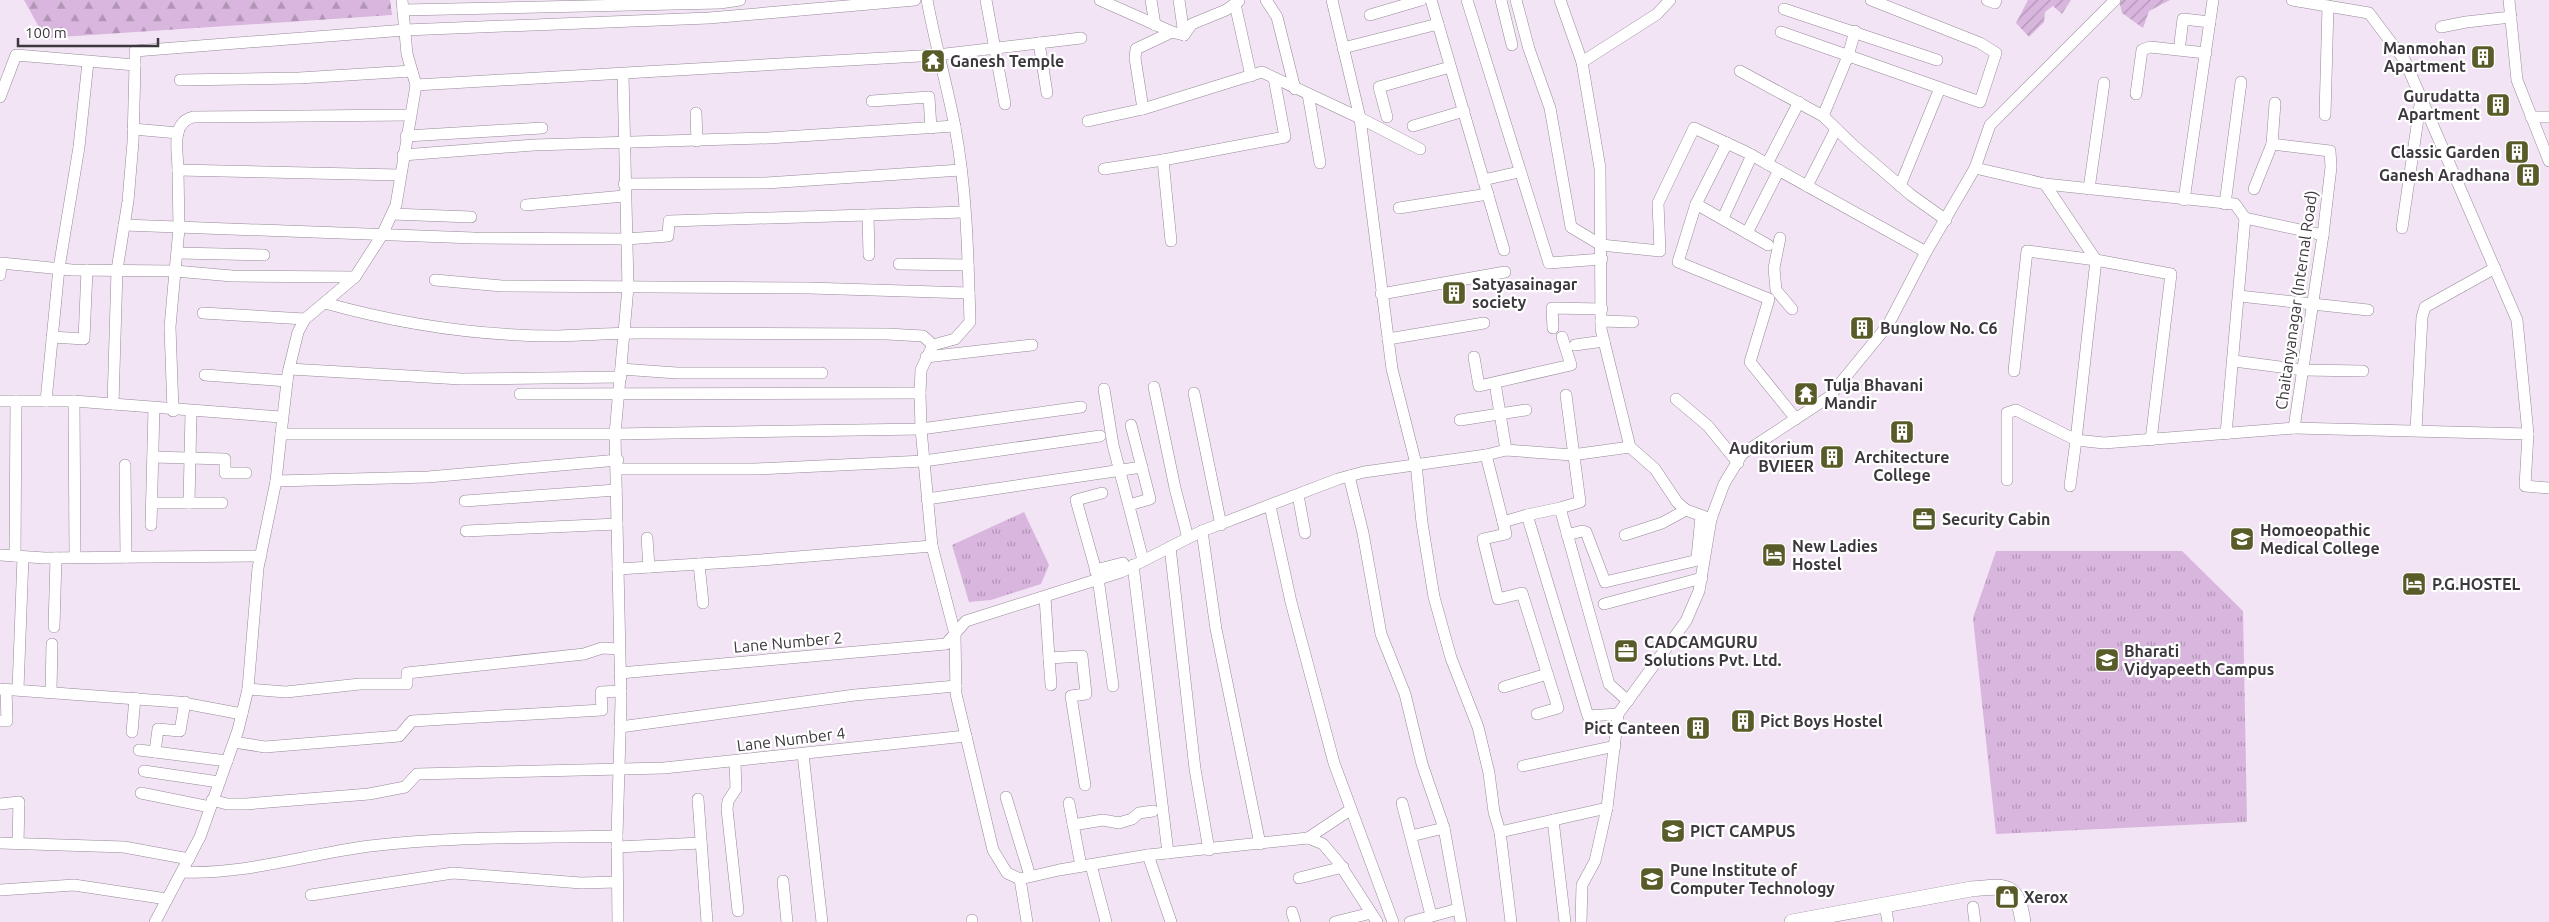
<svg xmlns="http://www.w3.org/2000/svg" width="2549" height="922" font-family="Ubuntu,sans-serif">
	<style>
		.forest { fill: url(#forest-firs) }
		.park { fill: url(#park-tufts) }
		.garden { fill: url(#garden-furrows) }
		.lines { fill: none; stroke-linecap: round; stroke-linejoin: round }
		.street-casing { stroke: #958997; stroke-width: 12 }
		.secondary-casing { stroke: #958997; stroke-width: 16 }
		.street { stroke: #fff; stroke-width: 11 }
		.secondary { stroke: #fff; stroke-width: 15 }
		.labels { text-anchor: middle; stroke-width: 4.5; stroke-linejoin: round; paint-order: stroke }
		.poi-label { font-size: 16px; font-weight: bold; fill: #3d383e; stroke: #fff; text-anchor: start }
		.street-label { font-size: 16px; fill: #3d383e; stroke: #fff }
	</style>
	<defs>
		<pattern id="forest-firs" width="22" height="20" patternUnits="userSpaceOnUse" patternTransform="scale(1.25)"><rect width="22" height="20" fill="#d8b6de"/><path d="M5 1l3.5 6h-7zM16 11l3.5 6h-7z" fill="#b095b5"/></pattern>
		<pattern id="park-tufts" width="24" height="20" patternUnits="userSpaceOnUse" patternTransform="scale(1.25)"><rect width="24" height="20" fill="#d8b6de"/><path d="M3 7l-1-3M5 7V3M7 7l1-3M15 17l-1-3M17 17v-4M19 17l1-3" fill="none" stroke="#b095b5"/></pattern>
		<pattern id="garden-furrows" width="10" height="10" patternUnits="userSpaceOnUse" patternTransform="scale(1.25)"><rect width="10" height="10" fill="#d8b6de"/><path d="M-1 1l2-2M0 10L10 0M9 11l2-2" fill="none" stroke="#b095b5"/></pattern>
	</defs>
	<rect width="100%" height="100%" fill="#f2e4f4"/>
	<path class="forest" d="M 24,0 L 390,0 L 392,15 L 45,38 Z"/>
	<g class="park">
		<path d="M 1024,512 L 1049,565 L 1041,584 L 991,600 L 969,602 L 952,545 Z"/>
		<path d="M 1996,551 L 2182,551 L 2243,611 L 2247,822 L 1996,834 L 1973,618 Z"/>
	</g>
	<g class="garden">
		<path d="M 2028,0 L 2071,0 L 2062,14 L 2053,6 L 2045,12 L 2044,22 L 2029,37 L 2016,23 Z"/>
		<path d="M 2119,0 L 2170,0 L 2149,11 L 2143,28 L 2122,13 Z"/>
	</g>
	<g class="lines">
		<defs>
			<g id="street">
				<path d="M 927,0 C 935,43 947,85 955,127 C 967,191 968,258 970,322 L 955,339 L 933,345 L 921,370 L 920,393 L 921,429 L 932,546 L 955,634 L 956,694 L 993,850 L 1007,873 L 1020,879 L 1059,870 L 1148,855 L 1308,838 L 1323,844 L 1339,863 L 1377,922"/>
				<path d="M 986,0 L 1005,104"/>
				<path d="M 1100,0 L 1172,32 L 1184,35"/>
				<path d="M 1151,0 L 1155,25"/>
				<path d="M 1179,0 L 1184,35"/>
				<path d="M 1266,0 L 1277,17 L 1295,89"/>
				<path d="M 1332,0 L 1360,118 L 1392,369 L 1416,464 L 1422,523 L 1434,597 L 1451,658 L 1478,727 L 1489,773 L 1494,812 L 1500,832 L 1511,922"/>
				<path d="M 1431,0 L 1504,250"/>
				<path d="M 1467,0 L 1549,263 L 1602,259"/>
				<path d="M 1501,0 L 1512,45"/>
				<path d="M 1516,0 L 1529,49 L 1550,108 L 1571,227 L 1601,245 L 1660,251 L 1658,203 L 1694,128 L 1746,152 L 1926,252"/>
				<path d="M 1560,0 L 1582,62 L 1600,168 L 1601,329 L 1630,447 L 1655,469 L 1677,502 L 1686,510 L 1711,519"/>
				<path d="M 1987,0 L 1995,3 L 1996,0"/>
				<path d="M 2292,0 L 2369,13 L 2405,61 L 2517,320 L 2528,434"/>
				<path d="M 2509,0 L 2517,80 L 2549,161"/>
				<path d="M 1235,4 L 1251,76"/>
				<path d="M 1784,9 L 1937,60"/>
				<path d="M 403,10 L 720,3 L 740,0"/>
				<path d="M 1370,15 L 1421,0"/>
				<path d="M 2441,27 L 2466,22 L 2511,17"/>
				<path d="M 1781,32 L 1980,102 L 1996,53 L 1980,43 L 1871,0"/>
				<path d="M 1184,35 L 1192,24 L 1226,10 L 1239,1"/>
				<path d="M 1039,43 L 1047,93"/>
				<path d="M 2180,43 L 2183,19 L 2210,22"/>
				<path d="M 1343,48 L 1438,24"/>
				<path d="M 1582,62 L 1657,14 L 1670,0"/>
				<path d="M 1740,71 L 1823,116 L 1854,146 L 1911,195 L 1946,220"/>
				<path d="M 623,74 L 628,287 L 615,434 L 921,429 L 1081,407"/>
				<path d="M 180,80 L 299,78 L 412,71"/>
				<path d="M 416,85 L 937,55 L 1081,38"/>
				<path d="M 1308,94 L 1320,163"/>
				<path d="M 2136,94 L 2142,50 L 2150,47 L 2206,53"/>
				<path d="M 0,97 L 16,55 L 135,65 L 135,51 L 405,30 L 709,18 L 915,0"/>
				<path d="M 872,101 L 929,97 L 931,128"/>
				<path d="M 2275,103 L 2272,144 L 2330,151 L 2331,167 L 2323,235 L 2294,428 L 2528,434 L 2525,486 L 2549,488"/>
				<path d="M 1143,109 L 1135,58 L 1136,49 L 1172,32"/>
				<path d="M 696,113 L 697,141"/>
				<path d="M 2325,115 L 2328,6"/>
				<path d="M 1823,116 L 1848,56 L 1855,31"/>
				<path d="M 1387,117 L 1379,87 L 1450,67"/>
				<path d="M 2531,117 L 2549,117"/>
				<path d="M 1088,121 L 1143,109 L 1262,72 L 1360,118 L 1420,149"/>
				<path d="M 1413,126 L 1464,111"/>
				<path d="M 133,129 L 178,133"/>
				<path d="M 406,136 L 542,128"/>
				<path d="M 1727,143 L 1696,204 L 1678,262 L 1769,299 L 1750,362 L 1796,419"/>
				<path d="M 403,155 L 534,145 L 768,138 L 955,126"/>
				<path d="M 1163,160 L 1171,241"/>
				<path d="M 1767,164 L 1799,102"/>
				<path d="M 1975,168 L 2045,184 L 2096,260 L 2076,440 L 2104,443 L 2294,428"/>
				<path d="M 1104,169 L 1163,160 L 1285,137 L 1274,78"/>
				<path d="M 400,175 L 178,170 C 178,152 170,123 193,117 L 410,115"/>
				<path d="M 1483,180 L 1519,172"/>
				<path d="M 624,184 L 766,183 L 961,170"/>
				<path d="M 2045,184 L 2235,204 L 2245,218 L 2323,235"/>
				<path d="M 1807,186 L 1836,129"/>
				<path d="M 1900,186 L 1940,88"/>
				<path d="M 2089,189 L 2104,83"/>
				<path d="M 2254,189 L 2272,144"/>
				<path d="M 2184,200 L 2213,0"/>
				<path d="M 1696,204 L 1768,245"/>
				<path d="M 2225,204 L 2241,82"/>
				<path d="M 526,205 L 624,196"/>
				<path d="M 1399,208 L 1488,194"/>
				<path d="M 392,214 L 471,217"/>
				<path d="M 868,215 L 869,255"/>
				<path d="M 1723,218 L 1752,155"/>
				<path d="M 124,225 L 474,238 L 626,239 L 668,236 L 669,221 L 964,212"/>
				<path d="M 2402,228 L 2421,98"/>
				<path d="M 1747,233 L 1779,170"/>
				<path d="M 1780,238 L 1774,268 L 1776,290 L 1792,309"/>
				<path d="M 178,253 L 264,255"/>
				<path d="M 899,264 L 968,265"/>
				<path d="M 0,275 L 1,263 L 72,270 L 175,271 L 179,229 L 178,170"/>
				<path d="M 435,280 L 502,286 L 809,288 L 969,293"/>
				<path d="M 1381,294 L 1505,272"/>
				<path d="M 2239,296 L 2368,310"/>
				<path d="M 325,303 C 400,324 480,336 558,336 C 585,335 613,333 641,333 C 723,333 805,333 887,334 L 923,336 L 933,345"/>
				<path d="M 203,313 L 305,319"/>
				<path d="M 1601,321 L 1633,322"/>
				<path d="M 1553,328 L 1552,308 L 1602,309"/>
				<path d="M 52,337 L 84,339 L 87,270"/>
				<path d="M 1388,339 L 1484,323"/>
				<path d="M 1575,345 L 1604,341"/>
				<path d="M 926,357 L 1032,345"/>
				<path d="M 1474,357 L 1479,386 L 1571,365 L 1562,337"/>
				<path d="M 2234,361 L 2303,370 L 2363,371"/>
				<path d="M 290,369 L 461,379 L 621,377"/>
				<path d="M 621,369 L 677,373 L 822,373"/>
				<path d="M 2014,371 L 2027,251 L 2096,260 L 2171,274 L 2151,440"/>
				<path d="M 205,375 L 287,381"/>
				<path d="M 1495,383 L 1506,450"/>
				<path d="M 1154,387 L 1175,488 L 1188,538"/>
				<path d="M 1104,389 L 1113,445 L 1143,560"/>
				<path d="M 1194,393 L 1221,525"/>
				<path d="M 520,394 L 920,393"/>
				<path d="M 1676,399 L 1708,426 L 1738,463"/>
				<path d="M 0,401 L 74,401 L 281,417"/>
				<path d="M 46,401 L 59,268 L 79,147 L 88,62"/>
				<path d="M 74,401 L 75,557"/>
				<path d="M 113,404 L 117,270 L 128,201 L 133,142 L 135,65"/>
				<path d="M 173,411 L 170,327 L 175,271 L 232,276 L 355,277"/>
				<path d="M 1460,420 L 1526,410"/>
				<path d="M 2416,430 L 2422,317 L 2425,307 L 2495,268"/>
				<path d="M 281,434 L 288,373 L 298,332 L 305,319 L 355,277 L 382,235 L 396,205 L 416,85 L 407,54 L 402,0"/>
				<path d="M 2226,434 L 2245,218"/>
				<path d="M 1486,455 L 1503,522 L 1527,515 L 1588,716 L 1618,714"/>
				<path d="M 153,457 L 225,459 L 225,473 L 246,473"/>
				<path d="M 125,465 L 126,557"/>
				<path d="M 618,469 L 756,469 L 924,461 L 1100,436"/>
				<path d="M 1349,476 L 1363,533 L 1381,634 L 1405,694 L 1422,764 L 1444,828 L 1461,922"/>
				<path d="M 2007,480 L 2007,413 L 2016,410 L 2076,440 L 2070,486"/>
				<path d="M 276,481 L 428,477 L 618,460"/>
				<path d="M 1102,493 L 1076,500 L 1098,578 L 1113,686"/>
				<path d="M 1298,495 L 1305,533"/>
				<path d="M 927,499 L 1142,467"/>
				<path d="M 465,501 L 616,490"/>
				<path d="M 152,503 L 189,503 L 191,412"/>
				<path d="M 189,503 L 222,503"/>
				<path d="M 1129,505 L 1150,499 L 1131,425"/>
				<path d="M 1270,506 L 1291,602 L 1334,763 L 1393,922"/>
				<path d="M 1560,508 L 1580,502 L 1566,395"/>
				<path d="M 1527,515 L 1560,508 L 1609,684 L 1628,701"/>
				<path d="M 1503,522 L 1506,534 L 1483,539 L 1498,599 L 1522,593 L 1558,708 L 1537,714"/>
				<path d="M 151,525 L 154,408"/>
				<path d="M 466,531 L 617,524"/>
				<path d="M 1202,531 L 1216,629 L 1260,844"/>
				<path d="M 1567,535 L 1582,531 L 1586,532 L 1605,582 L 1694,561 L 1697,558 L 1701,516"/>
				<path d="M 1625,535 L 1662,523 L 1686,510"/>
				<path d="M 647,538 L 649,567"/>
				<path d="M 1170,547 L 1195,769 L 1209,850"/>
				<path d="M 0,555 L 45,558 L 261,556"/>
				<path d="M 15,556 L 16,401"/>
				<path d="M 699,564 L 703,603"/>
				<path d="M 1133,565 L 1168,853"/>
				<path d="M 618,569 L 748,561 L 932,546"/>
				<path d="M 1095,570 L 1123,563"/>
				<path d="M 1045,597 L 1049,658 L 1082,656 L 1086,694 L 1071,696 L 1085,785"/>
				<path d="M 1604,604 L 1702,578"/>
				<path d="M 54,627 L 56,558"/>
				<path d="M 1049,658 L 1051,685"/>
				<path d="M 620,673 L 946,644 L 966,621 L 1121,572 L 1202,531 L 1338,479 L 1364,472 L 1486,455 L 1506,450 L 1572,455 L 1630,447"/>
				<path d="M 1504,687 L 1547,674"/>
				<path d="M 0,689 L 178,702 L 242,714"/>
				<path d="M 18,689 L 23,557"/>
				<path d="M 248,689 L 286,692 L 360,684 L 407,684 L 407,673 L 584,654 L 602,648 L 619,649"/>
				<path d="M 51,691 L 52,644"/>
				<path d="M 0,721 L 7,721 L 6,689"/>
				<path d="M 620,727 L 855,695 L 956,686"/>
				<path d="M 132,732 L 135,698"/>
				<path d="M 234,742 L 265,747 L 399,736 L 412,721 L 602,710 L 601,692 L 621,691"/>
				<path d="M 139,750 L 227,761"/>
				<path d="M 155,752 L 158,729 L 180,731 L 185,702"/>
				<path d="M 803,754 L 822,922"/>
				<path d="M 735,762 L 736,789 L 728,801 L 727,809 L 738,911"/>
				<path d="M 1523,766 L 1615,746"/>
				<path d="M 144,771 L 219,782"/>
				<path d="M 141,793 L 210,807"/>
				<path d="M 1006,797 L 1030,876"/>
				<path d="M 698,799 L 707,922"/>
				<path d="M 212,800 L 227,804 L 246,804 L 369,794 L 405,787 L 417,774 L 664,768 L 966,736"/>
				<path d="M 1069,803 L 1081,866"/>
				<path d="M 1402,803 L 1431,915"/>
				<path d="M 0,804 L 19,802 L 18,843"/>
				<path d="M 1553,820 L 1565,922"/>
				<path d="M 1073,825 L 1103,820 L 1119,823 L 1132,819 L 1139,813 L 1153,811"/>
				<path d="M 1500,832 L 1607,808"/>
				<path d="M 1411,836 L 1444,828"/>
				<path d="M 1308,838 L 1350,810"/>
				<path d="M 0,843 L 124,847 L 189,859"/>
				<path d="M 617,847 L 701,843"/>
				<path d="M 1148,855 L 1171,922"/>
				<path d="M 1091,865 L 1106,922"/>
				<path d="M 182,872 C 246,875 307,854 370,846 C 452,836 534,838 617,836 L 618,922"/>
				<path d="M 1299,878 L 1343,867"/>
				<path d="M 1020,879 L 1027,922"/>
				<path d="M 783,881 L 787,922"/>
				<path d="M 0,890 L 74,885 L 167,899"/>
				<path d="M 311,895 L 453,873 L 581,883 L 617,882"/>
				<path d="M 1885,905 L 1888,922"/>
				<path d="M 1973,907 L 1975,922"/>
				<path d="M 1292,912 L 1295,922"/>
				<path d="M 972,920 L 972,922"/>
				<path d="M 155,922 L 200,837 L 238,730 L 248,689 L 258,568 L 276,481 L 281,434 L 615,434 L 621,701 L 617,836"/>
				<path d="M 1335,922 L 1371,913"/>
				<path d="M 1410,922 L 1458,909"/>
				<path d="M 1581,922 L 1582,885 L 1595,861 L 1607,808 L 1618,714 L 1686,621 L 1699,591 L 1711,519 L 1724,484 L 1742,454 L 1829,397 L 1888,325 L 1926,252 L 1975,168 L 1990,125 L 2115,0"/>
			</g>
			<path id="secondary" d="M 1792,922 L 1971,889 C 2007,886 2017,882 2023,922"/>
		</defs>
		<use href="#street" class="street-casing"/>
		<use href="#secondary" class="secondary-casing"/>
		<use href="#street" class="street"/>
		<use href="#secondary" class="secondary"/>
	</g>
	<defs>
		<symbol id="building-square" viewBox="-11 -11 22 22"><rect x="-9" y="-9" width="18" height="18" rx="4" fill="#595c29" stroke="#fff"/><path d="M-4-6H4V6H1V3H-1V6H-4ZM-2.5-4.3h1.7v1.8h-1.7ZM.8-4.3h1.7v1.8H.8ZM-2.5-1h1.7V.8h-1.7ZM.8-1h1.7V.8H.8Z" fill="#fff"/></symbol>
		<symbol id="temple-square" viewBox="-11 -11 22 22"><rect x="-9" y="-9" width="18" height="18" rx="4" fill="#595c29" stroke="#fff"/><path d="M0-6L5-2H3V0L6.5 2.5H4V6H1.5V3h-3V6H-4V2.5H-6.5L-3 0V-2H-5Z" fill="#fff"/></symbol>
		<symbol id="office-square" viewBox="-11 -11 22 22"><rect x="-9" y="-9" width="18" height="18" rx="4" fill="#595c29" stroke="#fff"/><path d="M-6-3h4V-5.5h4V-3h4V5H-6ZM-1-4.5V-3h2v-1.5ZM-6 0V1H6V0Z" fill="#fff"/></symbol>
		<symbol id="university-square" viewBox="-11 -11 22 22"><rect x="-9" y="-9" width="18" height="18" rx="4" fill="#595c29" stroke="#fff"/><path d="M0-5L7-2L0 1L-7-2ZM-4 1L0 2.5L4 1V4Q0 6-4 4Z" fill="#fff"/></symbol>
		<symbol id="hotel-square" viewBox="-11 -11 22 22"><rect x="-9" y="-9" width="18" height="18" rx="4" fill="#595c29" stroke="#fff"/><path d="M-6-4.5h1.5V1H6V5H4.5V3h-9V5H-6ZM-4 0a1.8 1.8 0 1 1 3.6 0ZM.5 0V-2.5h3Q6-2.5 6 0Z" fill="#fff"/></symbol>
		<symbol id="shop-square" viewBox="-11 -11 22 22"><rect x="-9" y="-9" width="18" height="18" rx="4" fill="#595c29" stroke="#fff"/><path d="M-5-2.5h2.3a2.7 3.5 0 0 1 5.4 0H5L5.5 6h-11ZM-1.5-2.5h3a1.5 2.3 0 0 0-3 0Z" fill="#fff"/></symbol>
	</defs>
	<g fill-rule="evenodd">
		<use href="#building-square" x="2469" y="43" width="28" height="28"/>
		<use href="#temple-square" x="919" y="47" width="28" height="28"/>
		<use href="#building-square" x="2484" y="91" width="28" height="28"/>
		<use href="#building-square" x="2503" y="138" width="28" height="28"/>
		<use href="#building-square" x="2514" y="161" width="28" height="28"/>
		<use href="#building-square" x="1440" y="279" width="28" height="28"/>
		<use href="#building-square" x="1848" y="314" width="28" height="28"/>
		<use href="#temple-square" x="1792" y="380" width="28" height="28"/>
		<use href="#building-square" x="1888" y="418" width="28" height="28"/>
		<use href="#building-square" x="1818" y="443" width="28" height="28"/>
		<use href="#office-square" x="1910" y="505" width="28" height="28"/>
		<use href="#university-square" x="2228" y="525" width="28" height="28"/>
		<use href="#hotel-square" x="1760" y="541" width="28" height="28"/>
		<use href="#hotel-square" x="2400" y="570" width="28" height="28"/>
		<use href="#office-square" x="1612" y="637" width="28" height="28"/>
		<use href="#university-square" x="2093" y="646" width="28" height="28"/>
		<use href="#building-square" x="1729" y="707" width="28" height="28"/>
		<use href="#building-square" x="1684" y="714" width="28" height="28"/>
		<use href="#university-square" x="1659" y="817" width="28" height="28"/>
		<use href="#university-square" x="1638" y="865" width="28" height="28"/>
		<use href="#shop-square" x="1993" y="883" width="28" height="28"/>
	</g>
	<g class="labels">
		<g class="poi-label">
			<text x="2466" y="54" text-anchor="end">Manmohan<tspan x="2466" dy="18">Apartment</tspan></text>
			<text x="950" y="67">Ganesh Temple</text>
			<text x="2480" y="102" text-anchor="end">Gurudatta<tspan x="2480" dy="18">Apartment</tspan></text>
			<text x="2500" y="158" text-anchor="end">Classic Garden</text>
			<text x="2510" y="181" text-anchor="end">Ganesh Aradhana</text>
			<text x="1472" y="290">Satyasainagar<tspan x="1472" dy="18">society</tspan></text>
			<text x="1880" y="334">Bunglow No. C6</text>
			<text x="1824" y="391">Tulja Bhavani<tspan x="1824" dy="18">Mandir</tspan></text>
			<text x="1814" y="454" text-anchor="end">Auditorium<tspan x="1814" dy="18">BVIEER</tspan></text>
			<text x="1902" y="463" text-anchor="middle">Architecture<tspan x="1902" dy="18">College</tspan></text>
			<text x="1942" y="525">Security Cabin</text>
			<text x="2260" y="536">Homoeopathic<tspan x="2260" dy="18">Medical College</tspan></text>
			<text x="1792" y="552">New Ladies<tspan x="1792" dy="18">Hostel</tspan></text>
			<text x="2432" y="590">P.G.HOSTEL</text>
			<text x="1644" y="648">CADCAMGURU<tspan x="1644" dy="18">Solutions Pvt. Ltd.</tspan></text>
			<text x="2124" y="657">Bharati<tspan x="2124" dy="18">Vidyapeeth Campus</tspan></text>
			<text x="1760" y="727">Pict Boys Hostel</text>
			<text x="1680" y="734" text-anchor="end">Pict Canteen</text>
			<text x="1690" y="837">PICT CAMPUS</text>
			<text x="1670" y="876">Pune Institute of<tspan x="1670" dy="18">Computer Technology</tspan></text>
			<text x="2024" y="903">Xerox</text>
		</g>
		<g class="street-label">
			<text transform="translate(2296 300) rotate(-82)" y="6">Chaitanyanagar (Internal Road)</text>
			<text transform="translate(788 642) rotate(-5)" y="6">Lane Number 2</text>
			<text transform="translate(791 739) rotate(-7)" y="6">Lane Number 4</text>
		</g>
	</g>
	<path d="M18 38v8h140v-8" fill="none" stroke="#3d383e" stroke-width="2.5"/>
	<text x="25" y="38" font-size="15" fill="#3d383e" stroke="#ffffff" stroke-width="4" paint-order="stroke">100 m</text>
</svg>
